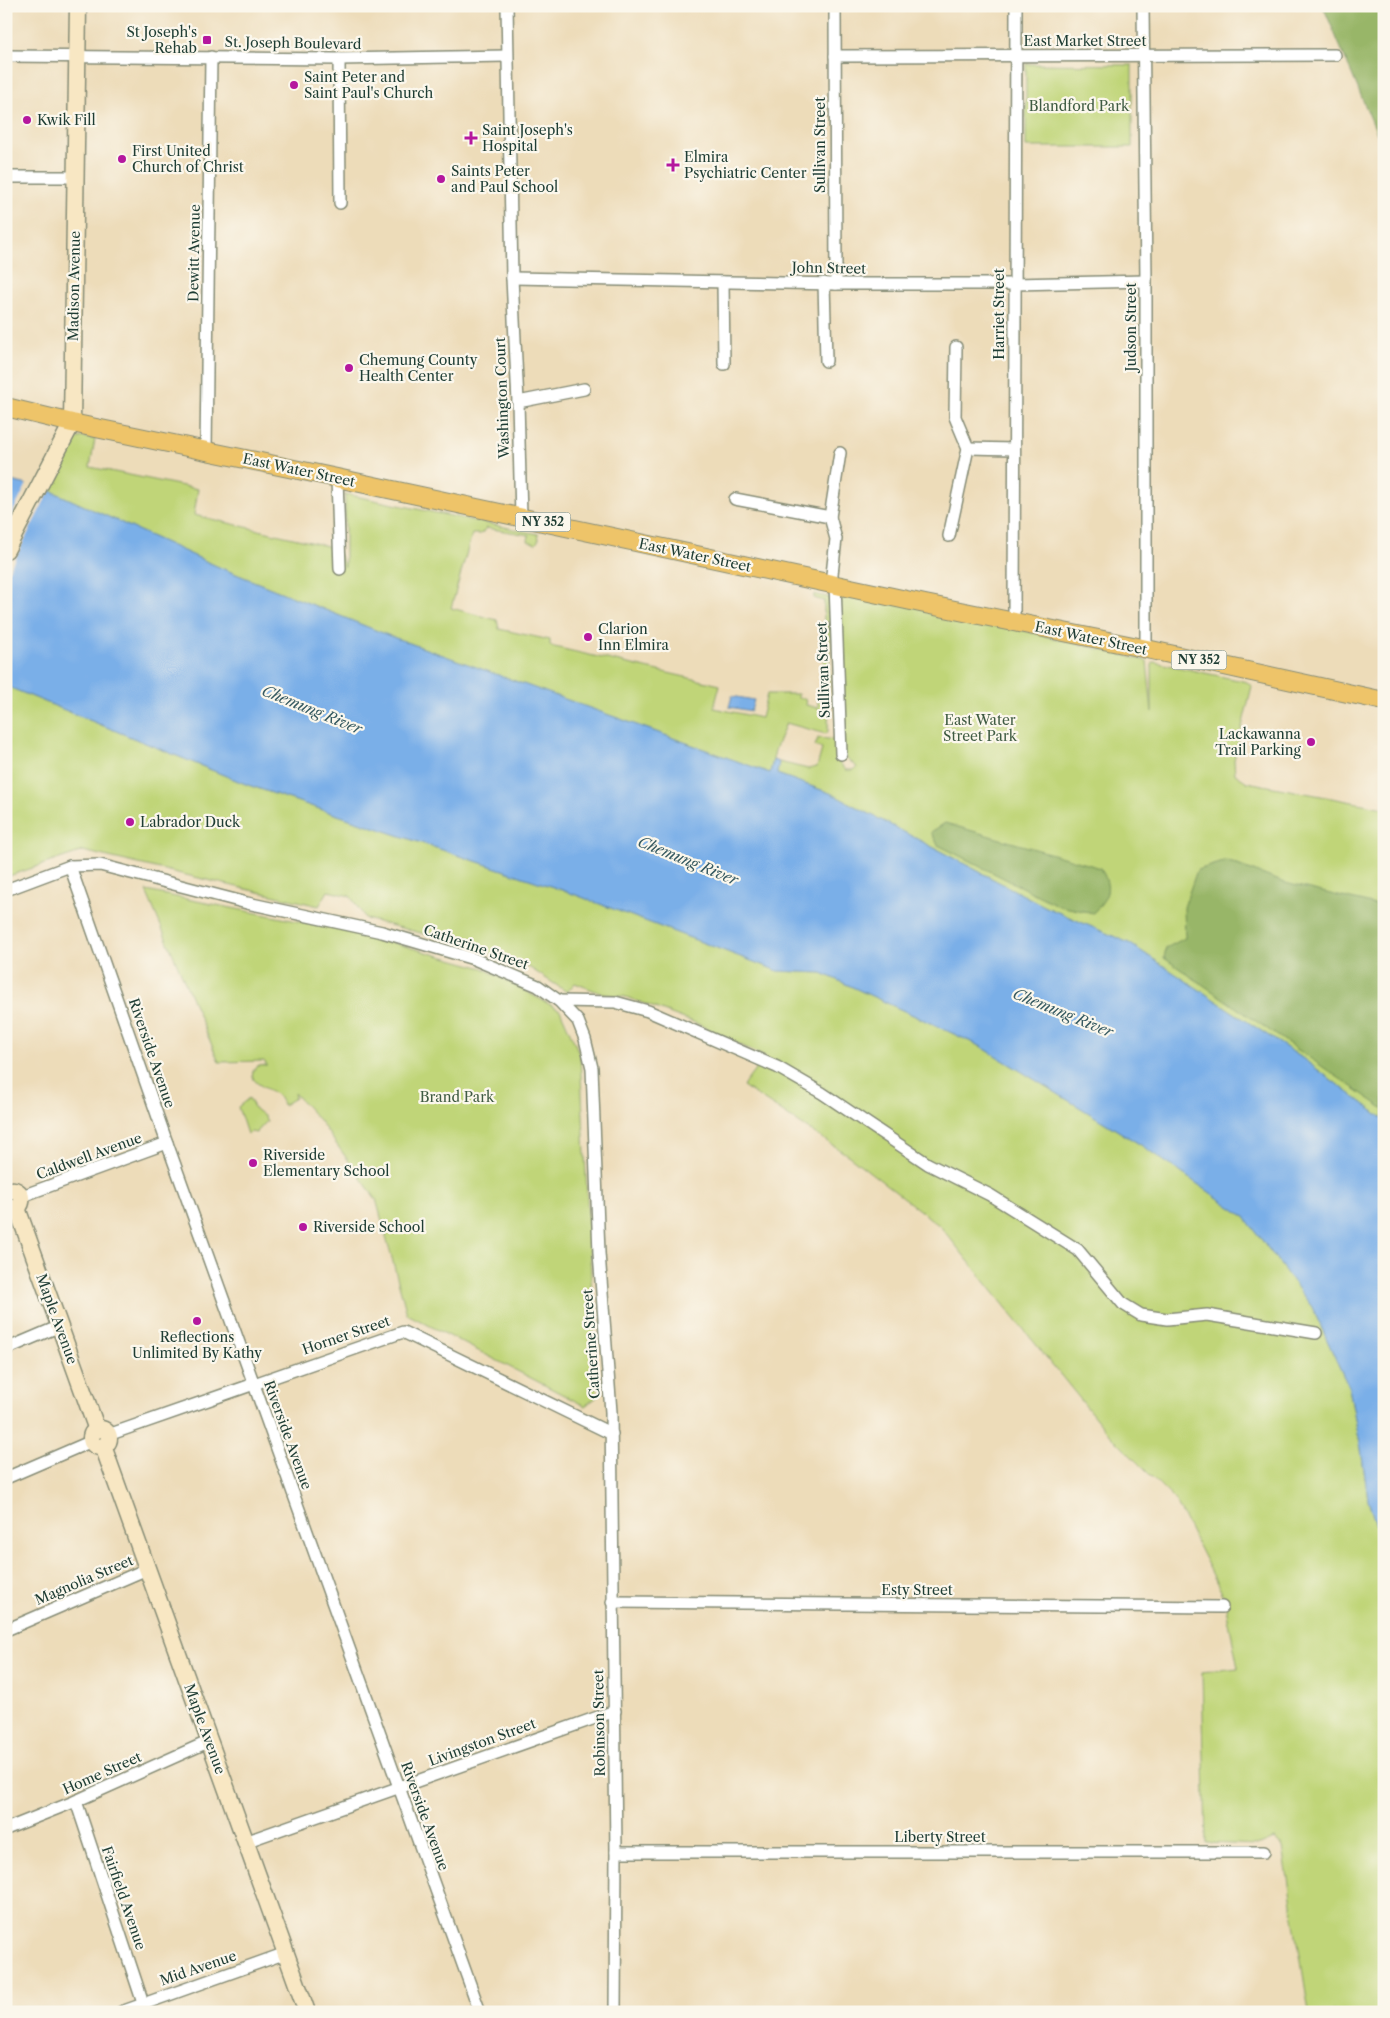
<svg xmlns="http://www.w3.org/2000/svg" width="1390" height="2018" font-family="'Libre Caslon Text',serif">
	<style>
		.green { fill: #c0d578; stroke: #708956 }
		.forest { fill: #98b668; stroke: #5c7a4e }
		.water { fill: #7aafe8; stroke: #4c768e }
		.pier { fill: #eddcb9 }
		.lines { fill: none; stroke-linecap: round; stroke-linejoin: round }
		.street-casing { stroke: #868c76; stroke-width: 14 }
		.secondary-casing { stroke: #868c76; stroke-width: 19 }
		.primary-casing { stroke: #868c76; stroke-width: 20 }
		.street { stroke: #fff; stroke-width: 11 }
		.secondary { stroke: #f8e7c3; stroke-width: 16 }
		.primary { stroke: #eec469; stroke-width: 18 }
		.poi-dot { fill: #b5179e; stroke: #fbf7ec; stroke-width: 2 }
		.labels { text-anchor: middle; stroke-width: 4.5; stroke-linejoin: round; paint-order: stroke }
		.shield { fill: #fbf7ec; stroke: #61756b; stroke-width: 1 }
		.shield-label { font-size: 12px; font-weight: bold; fill: #1f3d34 }
		.poi-label { font-size: 14px; fill: #1f3d34; stroke: #fbf7ec; text-anchor: start }
		.street-label { font-size: 14px; fill: #1f3d34; stroke: #fbf7ec }
		.park-label { font-size: 14px; fill: #3f5b42; stroke: #fbf7ec }
		.water-label { font-size: 15px; font-style: italic; fill: #365a61; stroke: #fbf7ec }
	</style>
	<rect width="100%" height="100%" fill="#fbf7ec"/>
	<filter id="ink" filterUnits="userSpaceOnUse"><feTurbulence type="fractalNoise" baseFrequency=".02" numOctaves="2"/><feDisplacementMap in="SourceGraphic" scale="10" xChannelSelector="R" yChannelSelector="G"/><feConvolveMatrix kernelMatrix="1 2 1 2 8 2 1 2 1" color-interpolation-filters="sRGB"/></filter>
	<filter id="wash" filterUnits="userSpaceOnUse"><feTurbulence type="fractalNoise" baseFrequency=".0096" numOctaves="4" result="noise"/><feDisplacementMap in="SourceGraphic" scale="20" xChannelSelector="R" yChannelSelector="G"/><feGaussianBlur stdDeviation="1.12" result="paint"/><feColorMatrix in="noise" values="0 0 0 0 0 0 0 0 0 0 0 0 0 0 0 0 0 1.4 0 .05"/><feComposite in="paint" operator="in"/></filter>
	<g filter="url(#wash)">
		<rect width="100%" height="100%" fill="#eddcb9"/>
		<g class="green">
			<path d="M 1026,64 L 1132,65 L 1132,147 L 1026,147 Z"/>
			<path d="M 82,437 L 95,439 L 90,467 L 198,489 L 194,515 L 336,548 L 345,567 L 345,494 L 538,534 L 539,539 L 536,544 L 528,541 L 529,535 L 486,528 L 481,534 L 472,534 L 451,608 L 497,620 L 499,629 L 550,640 L 550,646 L 720,685 L 714,708 L 761,718 L 767,694 L 798,694 L 798,698 L 805,698 L 806,705 L 818,708 L 818,698 L 824,697 L 824,601 L 814,598 L 814,594 L 831,598 L 828,731 L 826,734 L 786,723 L 775,750 L 770,773 L 390,636 L 221,568 L 47,489 L 76,439 Z"/>
			<path d="M 835,584 L 1147,661 L 1152,712 L 1152,665 L 1154,662 L 1247,682 L 1252,686 L 1234,760 L 1235,774 L 1247,782 L 1384,808 L 1384,1119 L 1302,1058 L 1129,943 L 1046,907 L 830,793 L 777,774 L 779,762 L 808,769 L 817,767 L 822,749 L 815,746 L 818,738 L 837,740 L 838,761 L 846,770 L 854,770 L 857,767 L 841,754 Z"/>
			<path d="M 6,686 L 248,785 L 568,892 L 778,971 L 822,973 L 980,1046 L 1141,1145 L 1244,1216 L 1312,1307 L 1349,1388 L 1361,1449 L 1368,1499 L 1384,1553 L 1384,2012 L 1309,2012 L 1283,1847 L 1274,1839 L 1260,1845 L 1206,1843 L 1202,1672 L 1238,1668 L 1224,1597 L 1175,1500 L 1106,1431 L 940,1226 L 849,1156 L 743,1086 L 765,1057 L 698,1024 L 626,997 L 603,994 L 575,983 L 567,992 L 530,968 L 468,945 L 366,919 L 350,896 L 328,891 L 319,906 L 83,851 L 6,877 Z"/>
			<path d="M 146,891 L 362,934 L 483,968 L 560,1010 L 580,1055 L 597,1397 L 585,1406 L 407,1314 L 376,1199 L 319,1120 L 294,1093 L 295,1098 L 283,1105 C 282,1101 280,1097 276,1094 C 268,1088 242,1081 257,1066 L 267,1065 L 264,1061 L 219,1062 Z"/>
			<path d="M 249,1098 L 255,1109 L 264,1116 L 267,1121 L 256,1133 L 251,1132 L 247,1134 L 238,1107 Z"/>
		</g>
		<g class="forest">
			<path d="M 1323,6 L 1384,6 L 1384,150 Z"/>
			<path d="M 945,823 L 1101,868 C 1112,889 1109,896 1093,913 L 1059,906 L 938,845 L 931,832 Z"/>
			<path d="M 1227,861 L 1285,883 L 1384,907 L 1384,1109 L 1164,958 L 1166,948 L 1185,938 L 1184,907 L 1197,870 Z"/>
		</g>
		<g class="water">
			<path d="M 6,480 L 47,489 L 221,568 L 390,636 L 770,773 L 773,760 L 779,762 L 777,774 L 830,793 L 1046,907 L 1129,943 L 1302,1058 L 1384,1119 L 1384,1553 L 1368,1499 L 1361,1449 L 1349,1388 L 1312,1307 L 1244,1216 L 1141,1145 L 980,1046 L 822,973 L 778,971 L 568,892 L 248,785 L 6,686 Z"/>
			<path d="M 732,696 L 754,700 L 751,711 L 729,707 Z"/>
		</g>
		<path class="pier" d="M 28,482 L 51,488 L 6,576 L 6,526 Z"/>
	</g>
	<g filter="url(#ink)">
		<g class="lines">
			<defs>
				<g id="street">
					<path d="M 507,6 L 512,278 L 518,402 L 521,517"/>
					<path d="M 835,6 L 836,284"/>
					<path d="M 1143,6 L 1146,281 L 1146,649"/>
					<path d="M 6,56 L 339,59 L 507,56"/>
					<path d="M 835,56 L 1335,55"/>
					<path d="M 339,59 L 340,203"/>
					<path d="M 6,177 L 76,177"/>
					<path d="M 512,278 L 836,284 L 1015,284 L 1146,281"/>
					<path d="M 723,282 L 724,364"/>
					<path d="M 824,283 L 826,361"/>
					<path d="M 518,402 L 584,389"/>
					<path d="M 968,448 L 1014,449"/>
					<path d="M 206,450 L 211,57"/>
					<path d="M 337,478 L 340,569"/>
					<path d="M 735,499 L 830,517 L 836,539 L 831,583"/>
					<path d="M 830,517 L 840,453"/>
					<path d="M 949,536 L 968,448 L 955,417 L 956,347"/>
					<path d="M 835,584 L 841,754"/>
					<path d="M 1014,622 L 1016,6"/>
					<path d="M 70,866 L 167,1143 L 480,2012"/>
					<path d="M 6,890 L 70,866 L 100,865 L 247,903 L 382,932 L 474,959 L 538,986 L 559,1001 L 578,1021 L 585,1039 L 592,1068 L 599,1253 L 611,1412 L 616,1852 L 615,2012"/>
					<path d="M 559,1001 L 615,1002 L 648,1011 L 777,1067 L 822,1093 L 928,1164 L 990,1195 L 1078,1250 L 1123,1304 L 1141,1315 L 1167,1319 L 1207,1315 L 1316,1333"/>
					<path d="M 22,1196 L 167,1143"/>
					<path d="M 6,1349 L 60,1326"/>
					<path d="M 108,1435 L 403,1332 L 612,1434"/>
					<path d="M 6,1478 L 92,1441"/>
					<path d="M 612,1602 L 1222,1607"/>
					<path d="M 6,1630 L 147,1569"/>
					<path d="M 76,1801 L 143,2003"/>
					<path d="M 6,1829 L 76,1801 L 210,1741"/>
					<path d="M 245,1842 L 615,1711"/>
					<path d="M 616,1852 L 1264,1852"/>
					<path d="M 121,2012 L 286,1953"/>
				</g>
				<g id="secondary">
					<path d="M 6,550 L 72,423 L 78,6"/>
					<path d="M 6,1192 C 25,1181 27,1216 8,1207"/>
					<path d="M 17,1208 L 97,1430"/>
					<circle cx="100" cy="1438" r="9"/>
					<path d="M 103,1446 L 307,2012"/>
				</g>
				<path id="primary" d="M 6,407 L 72,423 L 337,478 L 925,604 L 1133,646 L 1384,701"/>
			</defs>
			<use href="#street" class="street-casing"/>
			<use href="#secondary" class="secondary-casing"/>
			<use href="#primary" class="primary-casing"/>
			<use href="#street" class="street"/>
			<use href="#secondary" class="secondary"/>
			<use href="#primary" class="primary"/>
		</g>
	</g>
	<g class="poi-dot">
		<rect x="202" y="35" width="10" height="10" rx="2.5"/>
		<circle cx="294" cy="85" r="5"/>
		<circle cx="27" cy="120" r="5"/>
		<path d="M468.5 130.5h5v5h5v5h-5v5h-5v-5h-5v-5h5z"/>
		<circle cx="122" cy="159" r="5"/>
		<path d="M670.5 157.5h5v5h5v5h-5v5h-5v-5h-5v-5h5z"/>
		<circle cx="441" cy="179" r="5"/>
		<circle cx="349" cy="368" r="5"/>
		<circle cx="588" cy="637" r="5"/>
		<circle cx="1311" cy="742" r="5"/>
		<circle cx="130" cy="822" r="5"/>
		<circle cx="253" cy="1163" r="5"/>
		<circle cx="303" cy="1227" r="5"/>
		<circle cx="197" cy="1321" r="5"/>
	</g>
	<g class="labels">
		<g class="shield">
			<rect x="515.5" y="512.5" width="55" height="19" rx="4"/>
			<rect x="1171.5" y="650.5" width="55" height="19" rx="4"/>
		</g>
		<g class="shield-label">
			<text x="543" y="526">NY 352</text>
			<text x="1199" y="664">NY 352</text>
		</g>
		<g class="poi-label">
			<text x="197" y="37" text-anchor="end">St Joseph's<tspan x="197" dy="16">Rehab</tspan></text>
			<text x="304" y="82">Saint Peter and<tspan x="304" dy="16">Saint Paul's Church</tspan></text>
			<text x="37" y="125">Kwik Fill</text>
			<text x="482" y="135">Saint Joseph's<tspan x="482" dy="16">Hospital</tspan></text>
			<text x="132" y="156">First United<tspan x="132" dy="16">Church of Christ</tspan></text>
			<text x="684" y="162">Elmira<tspan x="684" dy="16">Psychiatric Center</tspan></text>
			<text x="451" y="176">Saints Peter<tspan x="451" dy="16">and Paul School</tspan></text>
			<text x="359" y="365">Chemung County<tspan x="359" dy="16">Health Center</tspan></text>
			<text x="598" y="634">Clarion<tspan x="598" dy="16">Inn Elmira</tspan></text>
			<text x="1301" y="739" text-anchor="end">Lackawanna<tspan x="1301" dy="16">Trail Parking</tspan></text>
			<text x="140" y="827">Labrador Duck</text>
			<text x="263" y="1160">Riverside<tspan x="263" dy="16">Elementary School</tspan></text>
			<text x="313" y="1232">Riverside School</text>
			<text x="197" y="1342" text-anchor="middle">Reflections<tspan x="197" dy="16">Unlimited By Kathy</tspan></text>
		</g>
		<g class="street-label">
			<text x="1085" y="46">East Market Street</text>
			<text transform="translate(293 43) rotate(1)" y="5">St. Joseph Boulevard</text>
			<text transform="translate(820 145) rotate(-90)" y="5">Sullivan Street</text>
			<text transform="translate(194 253) rotate(-89)" y="5">Dewitt Avenue</text>
			<text transform="translate(829 268) rotate(1)" y="5">John Street</text>
			<text transform="translate(74 286) rotate(-89)" y="5">Madison Avenue</text>
			<text transform="translate(999 314) rotate(-90)" y="5">Harriet Street</text>
			<text transform="translate(1131 327) rotate(-90)" y="5">Judson Street</text>
			<text transform="translate(502 398) rotate(-92)" y="5">Washington Court</text>
			<text transform="translate(299 470) rotate(12)" y="5">East Water Street</text>
			<text transform="translate(695 555) rotate(12)" y="5">East Water Street</text>
			<text transform="translate(1091 638) rotate(12)" y="5">East Water Street</text>
			<text transform="translate(823 670) rotate(-92)" y="5">Sullivan Street</text>
			<text transform="translate(476 947) rotate(19)" y="5">Catherine Street</text>
			<text transform="translate(152 1053) rotate(71)" y="5">Riverside Avenue</text>
			<text transform="translate(89 1156) rotate(-20)" y="5">Caldwell Avenue</text>
			<text transform="translate(57 1319) rotate(70)" y="5">Maple Avenue</text>
			<text transform="translate(346 1335) rotate(-19)" y="5">Horner Street</text>
			<text transform="translate(591 1344) rotate(-94)" y="5">Catherine Street</text>
			<text transform="translate(288 1435) rotate(70)" y="5">Riverside Avenue</text>
			<text transform="translate(84 1580) rotate(-23)" y="5">Magnolia Street</text>
			<text x="917" y="1595">Esty Street</text>
			<text transform="translate(599 1723) rotate(-91)" y="5">Robinson Street</text>
			<text transform="translate(205 1729) rotate(70)" y="5">Maple Avenue</text>
			<text transform="translate(482 1742) rotate(-20)" y="5">Livingston Street</text>
			<text transform="translate(102 1773) rotate(-24)" y="5">Home Street</text>
			<text transform="translate(425 1816) rotate(70)" y="5">Riverside Avenue</text>
			<text x="940" y="1842">Liberty Street</text>
			<text transform="translate(124 1898) rotate(71)" y="5">Fairfield Avenue</text>
			<text transform="translate(198 1968) rotate(-19)" y="5">Mid Avenue</text>
		</g>
		<g class="park-label">
			<text x="1079" y="111">Blandford Park</text>
			<text x="980" y="725">East Water<tspan x="980" dy="16">Street Park</tspan></text>
			<text x="457" y="1102">Brand Park</text>
		</g>
		<g class="water-label">
			<text transform="translate(312 710) rotate(22)" y="5">Chemung River</text>
			<text transform="translate(688 861) rotate(22)" y="5">Chemung River</text>
			<text transform="translate(1063 1013) rotate(22)" y="5">Chemung River</text>
		</g>
	</g>
	<rect width="1390" height="2018" fill="none" stroke="#fbf7ec" stroke-width="25"/>
</svg>
